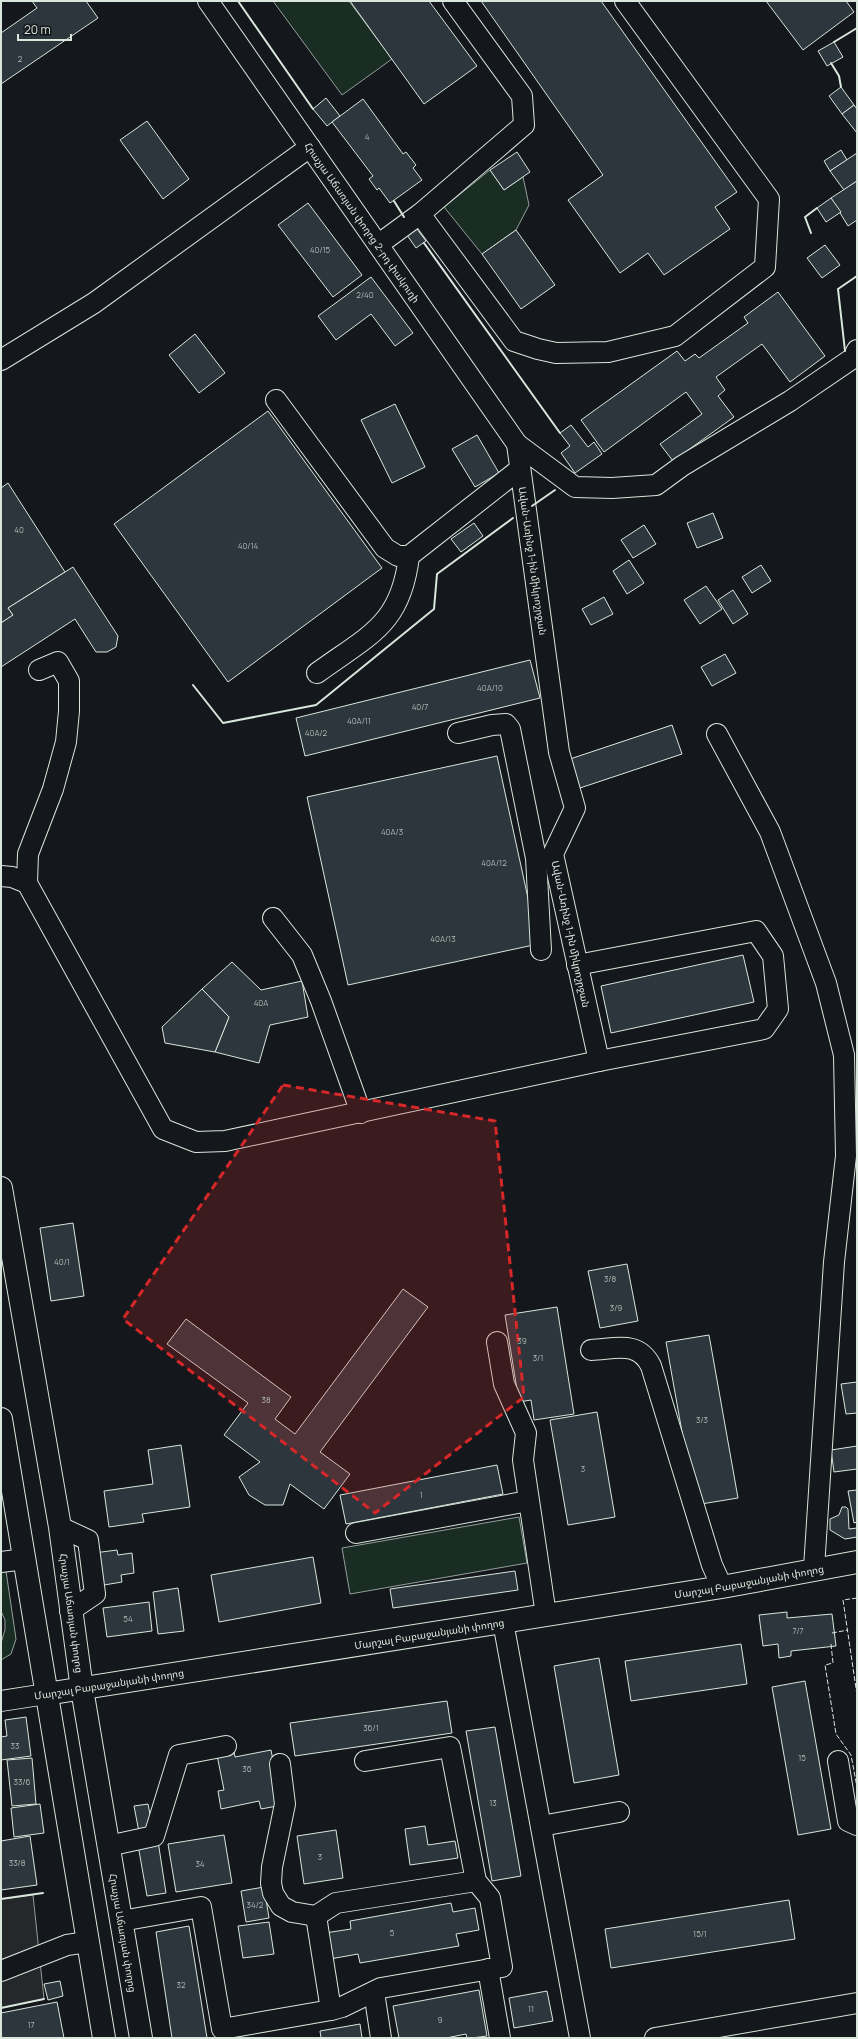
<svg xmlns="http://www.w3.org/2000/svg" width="858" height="2039" font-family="Manrope,'Noto Sans Armenian',sans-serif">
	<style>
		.green { fill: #1a2d24; stroke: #939e99 }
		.parking { fill: #24282b; stroke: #939e99 }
		.building { fill: #2c363c; stroke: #d8e6dc }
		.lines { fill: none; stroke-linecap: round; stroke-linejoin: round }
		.minor-casing { stroke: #d8e6dc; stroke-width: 22 }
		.major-casing { stroke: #d8e6dc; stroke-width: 24 }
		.highway-casing { stroke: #d8e6dc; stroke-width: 24 }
		.minor { stroke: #14181c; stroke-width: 20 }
		.major { stroke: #14181c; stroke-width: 22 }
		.highway { stroke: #14181c; stroke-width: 22 }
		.fence { stroke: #d8e6dc; stroke-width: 1; stroke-dasharray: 5 2; stroke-linecap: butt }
		.wall { stroke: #d8e6dc; stroke-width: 2 }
		.marked { fill: #d62828; fill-opacity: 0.2; stroke: #d62828; stroke-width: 3; stroke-dasharray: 8 5; stroke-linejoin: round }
		.labels { text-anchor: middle; stroke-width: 3; stroke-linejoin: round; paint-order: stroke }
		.number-label { font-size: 8px; fill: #adbab4 }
		.street-label { font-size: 10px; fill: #d8e6dc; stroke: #14181c }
	</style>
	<rect width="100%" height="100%" fill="#14181c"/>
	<g class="green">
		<path d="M 273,1 L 349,1 L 392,59 L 342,95 Z"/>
		<path d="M 490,170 L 504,190 L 523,177 L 529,205 L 516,230 L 482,254 L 444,207 Z"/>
		<path d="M 519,1517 L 527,1563 L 350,1594 L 342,1548 Z"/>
		<path d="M 1,1569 L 6,1571 L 16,1639 L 11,1654 L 1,1660 L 1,1643 L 5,1630 L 5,1620 L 1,1611 Z"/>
	</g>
	<path class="parking" d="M 33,1895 L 44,1999 L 1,2008 L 1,1899 Z"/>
	<g class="building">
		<path d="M 32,1 L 86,1 L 98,18 L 1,84 L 1,33 L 37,8 Z"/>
		<path d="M 350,1 L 429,1 L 477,66 L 424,104 Z"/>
		<path d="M 481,1 L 601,1 L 737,192 L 715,207 L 730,229 L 664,275 L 648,253 L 620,273 L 568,200 L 603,175 Z"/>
		<path d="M 766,1 L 846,1 L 854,12 L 803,50 Z"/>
		<path d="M 834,42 L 843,57 L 827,66 L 818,51 Z"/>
		<path d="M 841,87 L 854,105 L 842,114 L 829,96 Z"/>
		<path d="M 326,98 L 340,116 L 327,126 L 313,109 Z"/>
		<path d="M 363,99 L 403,154 L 406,152 L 416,165 L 413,168 L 422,180 L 390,203 L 379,188 L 377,190 L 369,179 L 373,176 L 332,122 Z"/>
		<path d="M 854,105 L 857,109 L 857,133 L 842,114 Z"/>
		<path d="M 147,121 L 189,179 L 163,199 L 120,140 Z"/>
		<path d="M 841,150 L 847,160 L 830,171 L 824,161 Z"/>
		<path d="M 517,152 L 530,172 L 504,190 L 490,170 Z"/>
		<path d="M 857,153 L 857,181 L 844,190 L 830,171 Z"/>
		<path d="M 857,181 L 857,220 L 848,226 L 831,198 Z"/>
		<path d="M 831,198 L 841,212 L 826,222 L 817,208 Z"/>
		<path d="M 308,203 L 362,275 L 333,297 L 278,225 Z"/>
		<path d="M 417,229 L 426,241 L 416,248 L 407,235 Z"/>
		<path d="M 516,230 L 555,285 L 521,309 L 482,254 Z"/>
		<path d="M 825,245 L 840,265 L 822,278 L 807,258 Z"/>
		<path d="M 371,277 L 413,333 L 395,346 L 371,314 L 336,340 L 318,316 Z"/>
		<path d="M 778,292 L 825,356 L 790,382 L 762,344 L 716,377 L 725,390 L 718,396 L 734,417 L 673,461 L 660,444 L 702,414 L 686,392 L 604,452 L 581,420 L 677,351 L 685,361 L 695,354 L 699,358 L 748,323 L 744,317 Z"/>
		<path d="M 195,334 L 225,373 L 199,393 L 169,355 Z"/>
		<path d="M 395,404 L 425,467 L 392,483 L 361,420 Z"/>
		<path d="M 268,411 L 382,568 L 228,682 L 114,524 Z"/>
		<path d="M 571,425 L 588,447 L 594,442 L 602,454 L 575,473 L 561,453 L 570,446 L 560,433 Z"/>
		<path d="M 477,435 L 499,473 L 475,487 L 452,449 Z"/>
		<path d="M 8,483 L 65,572 L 8,608 L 13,615 L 1,623 L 1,488 Z"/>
		<path d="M 713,513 L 723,538 L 697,548 L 687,523 Z"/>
		<path d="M 474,523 L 483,536 L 461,552 L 451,539 Z"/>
		<path d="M 644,525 L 656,544 L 633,558 L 621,540 Z"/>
		<path d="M 629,560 L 644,583 L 627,594 L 613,571 Z"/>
		<path d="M 761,565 L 771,581 L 752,593 L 742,577 Z"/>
		<path d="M 73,567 L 118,636 L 116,647 L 107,652 L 96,652 L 75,619 L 1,667 L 1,623 L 13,615 L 8,608 Z"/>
		<path d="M 706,586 L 722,609 L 700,624 L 684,600 Z"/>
		<path d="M 733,590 L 748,614 L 733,624 L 718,600 Z"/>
		<path d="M 604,597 L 613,614 L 591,625 L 582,609 Z"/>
		<path d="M 725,654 L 736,673 L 712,686 L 701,667 Z"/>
		<path d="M 530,660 L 540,698 L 305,756 L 296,718 Z"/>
		<path d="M 672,725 L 682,754 L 580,788 L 570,759 Z"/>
		<path d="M 497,756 L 538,944 L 348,985 L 307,797 Z"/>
		<path d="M 743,955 L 754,1002 L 611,1033 L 601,986 Z"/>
		<path d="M 232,962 L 261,990 L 302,981 L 308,1017 L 270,1025 L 259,1063 L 215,1052 L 229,1017 L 202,989 Z"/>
		<path d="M 202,989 L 229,1017 L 215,1052 L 165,1043 L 162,1027 Z"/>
		<path d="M 73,1223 L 84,1296 L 51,1301 L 40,1228 Z"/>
		<path d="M 627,1264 L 638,1321 L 600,1328 L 588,1271 Z"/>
		<path d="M 403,1289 L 428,1307 L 320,1452 L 350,1474 L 324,1509 L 290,1484 L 283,1505 L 265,1505 L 249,1495 L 239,1477 L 260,1462 L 224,1435 L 248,1403 L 167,1344 L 186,1319 L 291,1397 L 275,1419 L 295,1434 Z"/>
		<path d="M 557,1307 L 574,1414 L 534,1420 L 531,1400 L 519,1402 L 505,1315 Z"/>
		<path d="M 709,1335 L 738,1498 L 695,1505 L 666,1342 Z"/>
		<path d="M 857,1382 L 857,1413 L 846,1414 L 841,1384 Z"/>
		<path d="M 597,1412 L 615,1517 L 568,1525 L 550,1420 Z"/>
		<path d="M 181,1445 L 190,1507 L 142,1514 L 144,1522 L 109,1527 L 104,1491 L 153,1484 L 148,1450 Z"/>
		<path d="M 857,1446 L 857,1469 L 834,1472 L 831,1450 Z"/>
		<path d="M 497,1465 L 503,1494 L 346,1524 L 340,1495 Z"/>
		<path d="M 857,1490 L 857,1522 L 854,1523 L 848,1491 Z"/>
		<path d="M 842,1507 L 846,1507 L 848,1509 L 849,1529 L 857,1528 L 857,1537 L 845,1539 L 830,1530 L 830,1519 L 839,1515 Z"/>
		<path d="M 117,1550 L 118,1555 L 132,1553 L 134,1573 L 121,1575 L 122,1582 L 98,1586 L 94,1553 Z"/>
		<path d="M 313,1557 L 321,1603 L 219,1622 L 211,1575 Z"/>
		<path d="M 515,1571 L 518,1590 L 393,1608 L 390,1589 Z"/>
		<path d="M 178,1588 L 184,1631 L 158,1634 L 153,1592 Z"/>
		<path d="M 149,1602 L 152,1631 L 107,1637 L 103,1608 Z"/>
		<path d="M 787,1612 L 787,1618 L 832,1614 L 836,1646 L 791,1651 L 791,1656 L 779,1658 L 778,1644 L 763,1646 L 759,1615 Z"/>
		<path d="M 741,1644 L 747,1684 L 631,1701 L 625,1661 Z"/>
		<path d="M 599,1658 L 619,1775 L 574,1783 L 554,1666 Z"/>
		<path d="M 805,1681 L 831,1829 L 798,1835 L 772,1687 Z"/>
		<path d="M 447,1701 L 452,1733 L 295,1756 L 290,1723 Z"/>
		<path d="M 26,1717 L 31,1756 L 1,1760 L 1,1737 L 7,1736 L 5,1720 Z"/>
		<path d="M 495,1727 L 521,1876 L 492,1881 L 466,1731 Z"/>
		<path d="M 271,1750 L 277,1781 L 277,1806 L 261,1809 L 259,1801 L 221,1809 L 218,1791 L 224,1790 L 217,1755 L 234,1752 L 235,1757 Z"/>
		<path d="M 32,1758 L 36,1804 L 12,1806 L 7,1760 Z"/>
		<path d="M 40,1804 L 44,1833 L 14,1837 L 11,1808 Z"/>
		<path d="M 148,1804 L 153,1830 L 139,1832 L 134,1806 Z"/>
		<path d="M 425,1826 L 428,1845 L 455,1841 L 458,1858 L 410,1865 L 405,1829 Z"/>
		<path d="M 336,1830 L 343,1878 L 304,1884 L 297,1836 Z"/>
		<path d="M 224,1835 L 232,1883 L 176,1892 L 168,1844 Z"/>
		<path d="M 30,1836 L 37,1885 L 1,1890 L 1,1841 Z"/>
		<path d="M 158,1841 L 166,1893 L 147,1896 L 138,1845 Z"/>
		<path d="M 264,1887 L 269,1918 L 246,1922 L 241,1891 Z"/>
		<path d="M 789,1900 L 795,1939 L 611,1968 L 605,1929 Z"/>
		<path d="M 451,1903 L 453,1912 L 475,1908 L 479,1930 L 456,1934 L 459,1946 L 360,1963 L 358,1954 L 330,1959 L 325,1933 L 351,1929 L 350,1921 Z"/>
		<path d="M 269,1922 L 274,1954 L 243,1958 L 238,1926 Z"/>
		<path d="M 189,1926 L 207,2038 L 172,2038 L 156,1932 Z"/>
		<path d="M 60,1981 L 63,1996 L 48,2000 L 44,1984 Z"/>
		<path d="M 479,1990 L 487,2036 L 472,2038 L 467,2038 L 466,2034 L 446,2038 L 399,2038 L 393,2006 Z"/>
		<path d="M 547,1991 L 553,2021 L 514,2028 L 509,1998 Z"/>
		<path d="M 57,2002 L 64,2038 L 1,2038 L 1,2013 Z"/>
		<path d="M 360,2024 L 362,2038 L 321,2038 L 320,2031 Z"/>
	</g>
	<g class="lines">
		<defs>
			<g id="minor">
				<path id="s1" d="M 208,1 L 517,444"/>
				<path d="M 420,214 L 514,341 L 538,349 L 556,353 L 608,352 L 675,336 L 765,267 L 769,199 L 625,1"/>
				<path d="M 379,244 L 420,214 L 524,125 L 522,96 L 453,1"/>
				<path d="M 1,360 L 94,303 L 310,147"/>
				<path d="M 276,400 L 385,548 L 398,556 L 409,556 L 520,469"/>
				<path d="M 317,673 C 369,635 401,625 409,556"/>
				<path d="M 458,733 L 492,725 L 506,724 L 510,729 L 536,858 L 541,950"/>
				<path d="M 717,734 L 770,832 L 826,983 L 844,1055 L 846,1156 L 834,1262 L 814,1568"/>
				<path d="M 1,876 L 12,877 L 27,883 L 163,1129 L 196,1142 L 225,1141 L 599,1061 L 764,1029 L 778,1009 L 773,956 L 756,931 L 577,965"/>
				<path d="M 27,883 L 28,854 L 53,789 L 66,742 L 69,711 L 69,681 L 58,662 L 39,670"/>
				<path d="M 273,918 L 302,955 L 321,1001 L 361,1113"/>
				<path d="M 599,1061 L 553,854 L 575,808 L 559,752 L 517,444 L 575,487 L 612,488 L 656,485 L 682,466 L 790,401 L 853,358 L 857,350"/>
				<path d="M 497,1342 L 504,1384 L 526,1433 L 523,1460 L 546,1615"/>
				<path d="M 591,1350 C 616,1349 638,1340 651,1366 L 712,1565 L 722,1587"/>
				<path d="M 60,1527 L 88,1540 L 95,1594 L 70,1611"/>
				<path d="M 356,1533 L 528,1501"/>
				<path d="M 1,1562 L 25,1559"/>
				<path d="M 503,1622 L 580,2038"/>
				<path d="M 1,1701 L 46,1694"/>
				<path d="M 838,1761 L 848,1821 L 857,1825"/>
				<path d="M 280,1764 L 285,1804 L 272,1867 L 271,1883 L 273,1893 L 281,1906 L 292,1912 L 316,1916 L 336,1903 L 476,1881"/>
				<path d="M 541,1826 L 619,1812"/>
				<path d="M 108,1846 L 154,1836 L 179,1755 L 226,1746"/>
				<path d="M 316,1916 L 331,2010"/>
				<path d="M 121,1921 L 201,1907 L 222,2029 L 331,2010 L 342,2007 L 381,1988 L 502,1967 L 490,1898 L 476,1881 L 450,1747 L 365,1761"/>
				<path d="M 488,1969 L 500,2038"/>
				<path d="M 1,1971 L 67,1945 L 87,1942"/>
				<path d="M 374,1992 L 381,2038"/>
				<path d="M 655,2038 L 857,2003"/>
			</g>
			<g id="major">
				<path id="s2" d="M 46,1694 L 503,1622 L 722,1587 L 857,1562"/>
			</g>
			<g id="highway">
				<path id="s3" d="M 1,1188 L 60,1527 L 82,1689 L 141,2038"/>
				<path d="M 1,1419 L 104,2038"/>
			</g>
		</defs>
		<use href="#minor" class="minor-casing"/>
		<use href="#major" class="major-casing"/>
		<use href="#highway" class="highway-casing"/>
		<use href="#minor" class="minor"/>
		<use href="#major" class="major"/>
		<use href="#highway" class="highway"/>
		<g class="fence">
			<path d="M 857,1598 L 843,1600 L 857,1695"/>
			<path d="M 832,1633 L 848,1630"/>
			<path d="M 831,1644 L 833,1663 L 825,1665 L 836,1734 L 851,1755 L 857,1787"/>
		</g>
		<g class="wall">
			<path d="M 238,1 L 313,109"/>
			<path d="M 834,42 L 857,28"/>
			<path d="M 831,63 L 839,76 L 841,87"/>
			<path d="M 394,201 L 404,217"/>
			<path d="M 811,233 L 805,217 L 817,208"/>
			<path d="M 424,243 L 560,433"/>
			<path d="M 845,351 L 838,289 L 857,276"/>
			<path d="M 532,506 L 555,490"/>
			<path d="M 193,685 L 223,723 L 316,705 L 434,609 L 437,574 L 513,518"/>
			<path d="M 1,1899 L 43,1893"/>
			<path d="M 1,2008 L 44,1999"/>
		</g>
	</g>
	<path class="marked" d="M 283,1085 L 495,1121 L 524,1397 L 375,1513 L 123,1319 Z"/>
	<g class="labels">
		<g class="number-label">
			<text x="20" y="62">2</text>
			<text x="367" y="140">4</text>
			<text x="320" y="253">40/15</text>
			<text x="365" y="298">2/40</text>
			<text x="19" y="533">40</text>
			<text x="248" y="549">40/14</text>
			<text x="490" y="691">40А/10</text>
			<text x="420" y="710">40/7</text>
			<text x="359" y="724">40А/11</text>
			<text x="316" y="736">40А/2</text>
			<text x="392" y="835">40А/3</text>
			<text x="494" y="866">40А/12</text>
			<text x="443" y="942">40А/13</text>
			<text x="261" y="1006">40А</text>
			<text x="62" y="1265">40/1</text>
			<text x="610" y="1282">3/8</text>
			<text x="616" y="1311">3/9</text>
			<text x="522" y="1344">39</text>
			<text x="538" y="1361">3/1</text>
			<text x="266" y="1403">38</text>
			<text x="702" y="1423">3/3</text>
			<text x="583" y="1472">3</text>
			<text x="421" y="1498">1</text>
			<text x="128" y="1622">54</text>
			<text x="798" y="1634">7/7</text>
			<text x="371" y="1731">36/1</text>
			<text x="15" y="1749">33</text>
			<text x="802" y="1761">15</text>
			<text x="247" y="1772">36</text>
			<text x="22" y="1785">33/6</text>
			<text x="493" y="1806">13</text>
			<text x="320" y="1860">3</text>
			<text x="17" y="1866">33/8</text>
			<text x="200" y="1867">34</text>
			<text x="255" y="1908">34/2</text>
			<text x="392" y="1936">5</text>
			<text x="700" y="1937">15/1</text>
			<text x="181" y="1988">32</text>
			<text x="531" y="2012">11</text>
			<text x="440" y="2023">9</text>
			<text x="31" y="2028">17</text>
		</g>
		<g class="street-label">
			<text dy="4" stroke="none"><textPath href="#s1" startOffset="270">Հրաչյա Աճառյան փողոց 2-րդ փակուղի</textPath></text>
			<text transform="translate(533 561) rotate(82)" y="4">Ավան-Առինջ 1-ին միկրոշրջան</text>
			<text transform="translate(571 934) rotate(78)" y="4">Ավան-Առինջ 1-ին միկրոշրջան</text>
			<text dy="4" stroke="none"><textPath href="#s2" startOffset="712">Մարշալ Բաբաջանյանի փողոց</textPath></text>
			<text dy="4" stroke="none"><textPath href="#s3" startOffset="431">Հրաչյա Աճառյան փողոց</textPath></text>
			<text dy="4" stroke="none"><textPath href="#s2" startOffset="388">Մարշալ Բաբաջանյանի փողոց</textPath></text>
			<text transform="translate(109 1684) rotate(-9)" y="4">Մարշալ Բաբաջանյանի փողոց</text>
			<text dy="4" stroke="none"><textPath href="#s3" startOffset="755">Հրաչյա Աճառյան փողոց</textPath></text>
		</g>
	</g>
	<rect width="858" height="2039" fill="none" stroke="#d8e6dc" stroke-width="4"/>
	<path d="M18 34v6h53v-6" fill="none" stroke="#d8e6dc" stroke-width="2"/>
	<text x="24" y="34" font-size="12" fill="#d8e6dc" stroke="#14181c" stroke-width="3" paint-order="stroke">20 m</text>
</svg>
